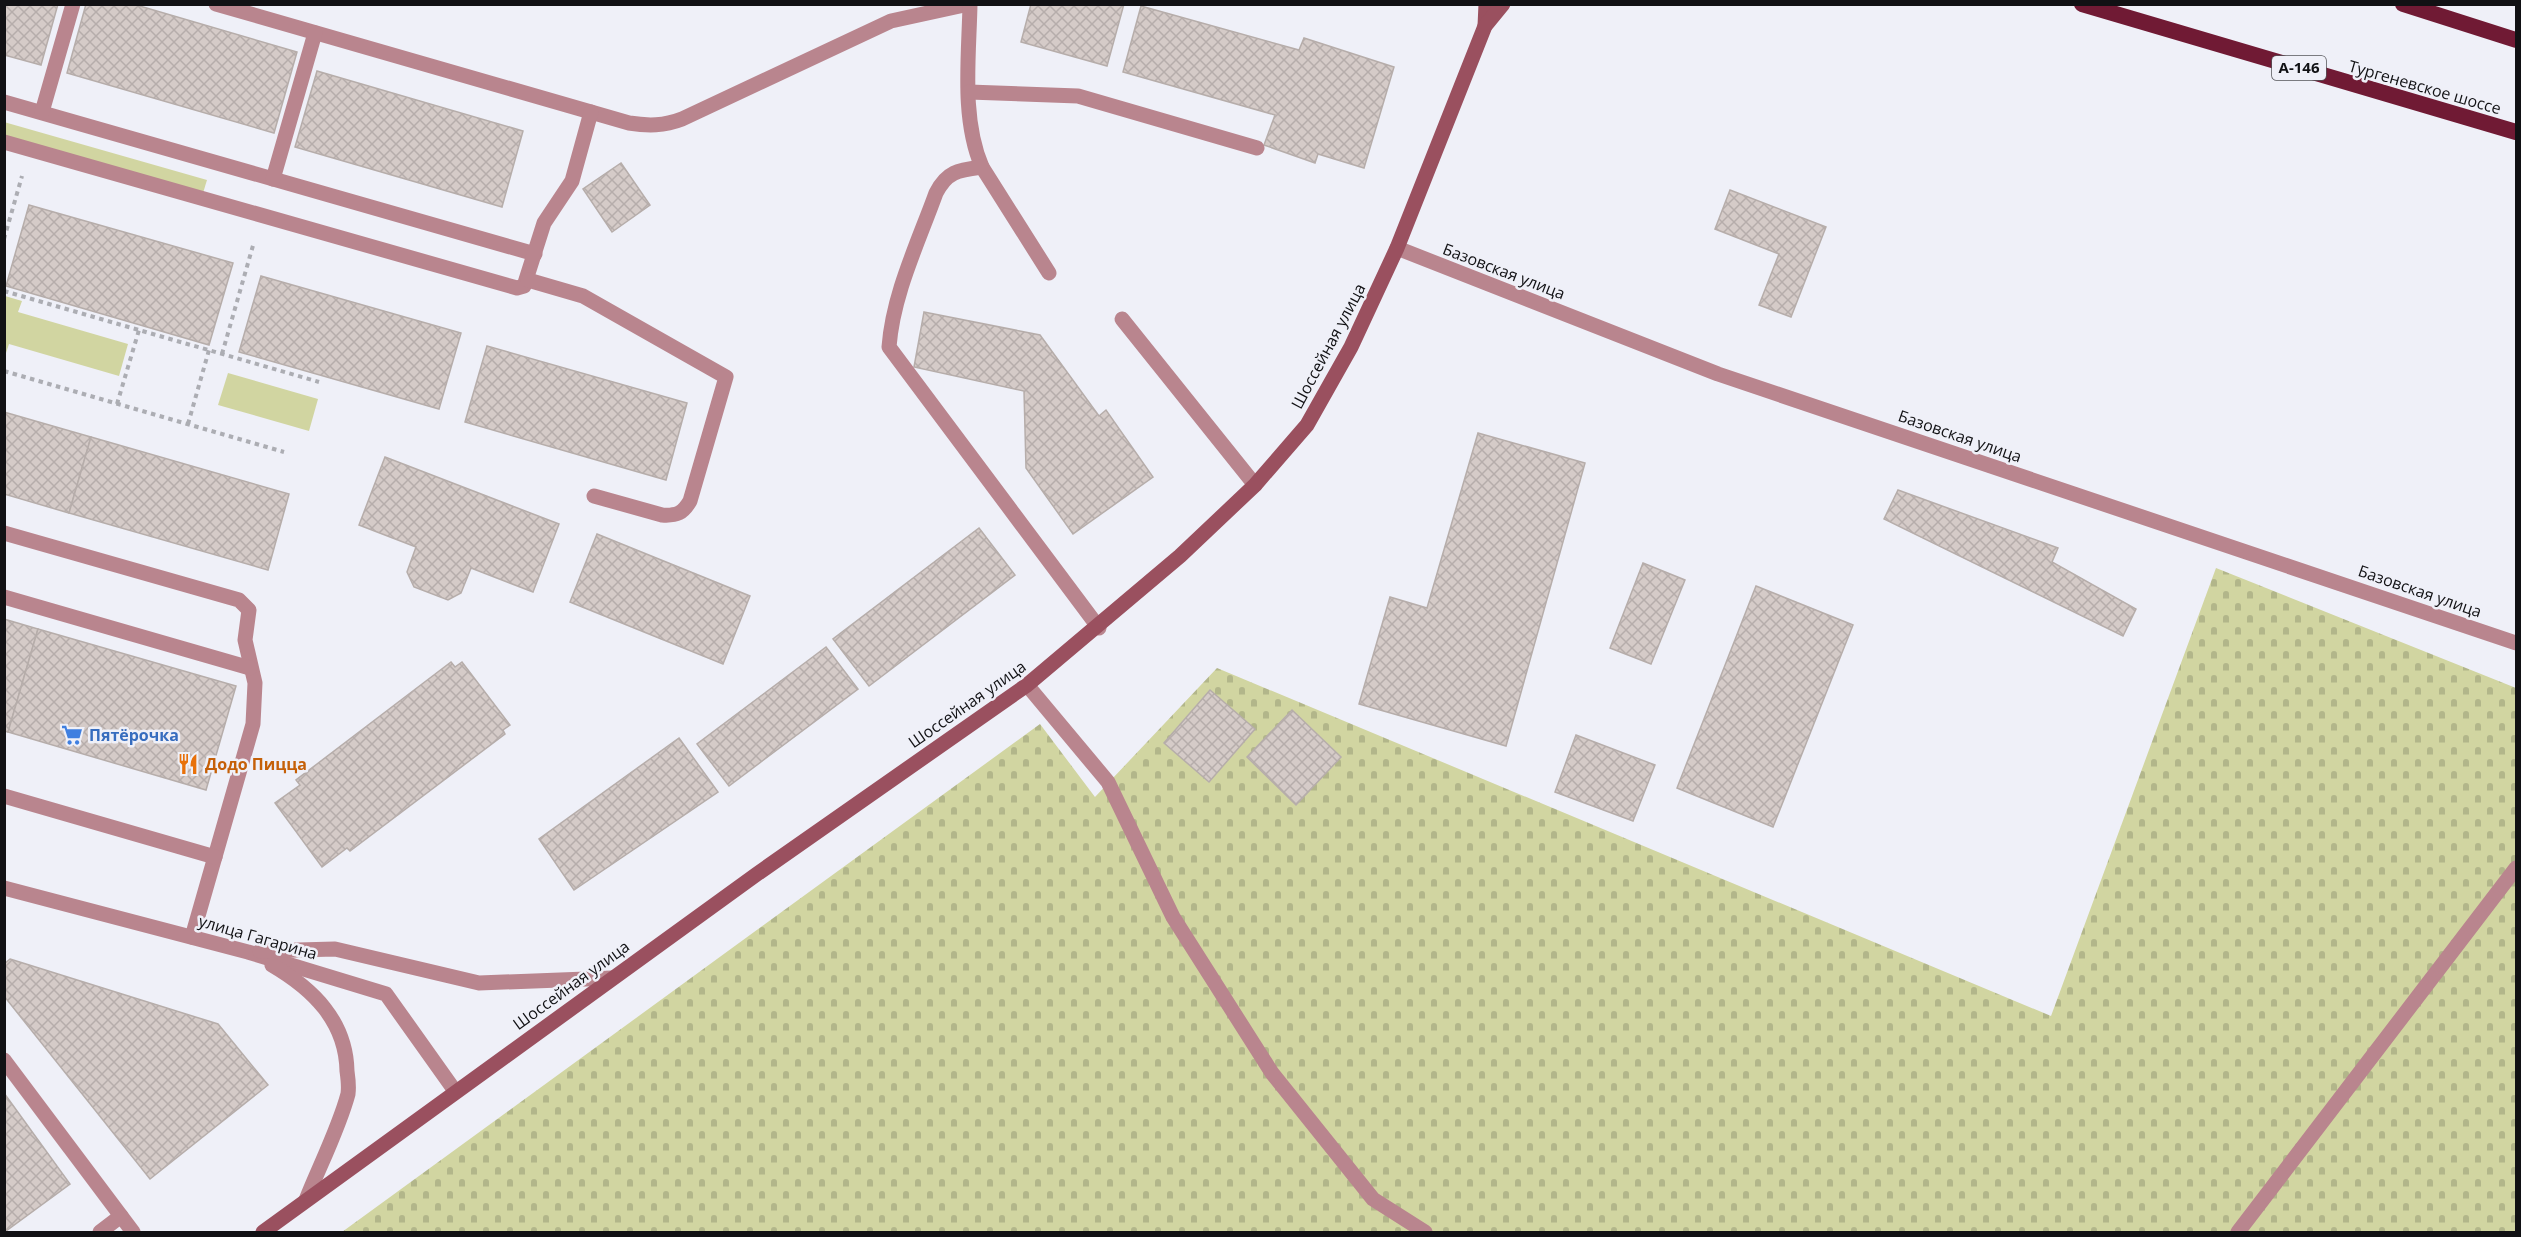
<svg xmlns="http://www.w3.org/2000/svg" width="2521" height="1237" font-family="'Open Sans',sans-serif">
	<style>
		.cemetery { fill: url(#cemetery-stones) }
		.park { fill: #d1d5a1 }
		.building { fill: url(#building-cross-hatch); stroke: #b6adaa; stroke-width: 1.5 }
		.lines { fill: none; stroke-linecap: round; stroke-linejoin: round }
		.path { stroke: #acadb3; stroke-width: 4; stroke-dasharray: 4.5 4.5; stroke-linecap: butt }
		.service { stroke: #b9858e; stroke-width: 15 }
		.minor { stroke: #b9858e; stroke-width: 15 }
		.tertiary { stroke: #b9858e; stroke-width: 15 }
		.secondary { stroke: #9a505f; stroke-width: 15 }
		.trunk { stroke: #701a34; stroke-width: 16 }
		.labels { text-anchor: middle; stroke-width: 5; stroke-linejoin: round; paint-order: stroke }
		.shield { fill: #eff0f8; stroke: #545458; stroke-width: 1.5 }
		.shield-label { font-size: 15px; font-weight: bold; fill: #111114 }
		.street-label { font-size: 16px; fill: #111114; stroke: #eff0f8 }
		.shop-label { font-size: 16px; font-weight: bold; fill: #366cbe; stroke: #eff0f8; text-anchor: start }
		.food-label { font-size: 16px; font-weight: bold; fill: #c56008; stroke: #eff0f8; text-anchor: start }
	</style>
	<defs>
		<pattern id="cemetery-stones" width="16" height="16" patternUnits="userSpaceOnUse" patternTransform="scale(1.5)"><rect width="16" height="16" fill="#d1d5a1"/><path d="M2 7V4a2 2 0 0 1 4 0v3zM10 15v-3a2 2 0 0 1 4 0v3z" fill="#b2b68a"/></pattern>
		<pattern id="building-cross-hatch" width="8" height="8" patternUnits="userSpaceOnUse" patternTransform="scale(1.5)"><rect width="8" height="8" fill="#d5cbc8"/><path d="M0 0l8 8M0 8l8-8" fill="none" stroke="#b6adab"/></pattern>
	</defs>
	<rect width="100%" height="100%" fill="#eff0f8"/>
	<path class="cemetery" d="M 2216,568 L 2516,688 L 2516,1232 L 342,1232 L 1040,724 L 1095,797 L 1217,668 L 2051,1016 Z"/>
	<g class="park">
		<path d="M 4,122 L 207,180 L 203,193 L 5,137 Z"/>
		<path d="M 5,296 L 22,301 L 18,312 L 128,344 L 119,376 L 9,344 L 5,356 Z"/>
		<path d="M 228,373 L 318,399 L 309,431 L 218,405 Z"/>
	</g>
	<g class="building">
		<path d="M 4,4 L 58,4 L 41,65 L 4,55 Z"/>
		<path d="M 86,4 L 133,4 L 297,52 L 274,133 L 67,73 Z"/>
		<path d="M 1031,4 L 1124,4 L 1107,66 L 1021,42 Z"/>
		<path d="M 1141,6 L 1299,50 L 1304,38 L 1394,67 L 1364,168 L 1318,154 L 1315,163 L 1264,145 L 1275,115 L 1123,72 Z"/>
		<path d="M 317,71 L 523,131 L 502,207 L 295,147 Z"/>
		<path d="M 621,163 L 650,205 L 612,232 L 583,189 Z"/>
		<path d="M 1730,190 L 1826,227 L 1791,317 L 1759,305 L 1779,254 L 1715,229 Z"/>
		<path d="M 29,205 L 233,263 L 209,345 L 6,286 Z"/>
		<path d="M 261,276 L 461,333 L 439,409 L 239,352 Z"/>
		<path d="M 924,312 L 1040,335 L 1099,416 L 1106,410 L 1153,477 L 1073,534 L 1026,468 L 1024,391 L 914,367 Z"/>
		<path d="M 487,346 L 687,403 L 666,480 L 465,422 Z"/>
		<path d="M 4,412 L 91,437 L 69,513 L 4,494 Z"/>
		<path d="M 1478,433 L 1585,463 L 1506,746 L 1359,704 L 1390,597 L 1427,608 Z"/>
		<path d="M 91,437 L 289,494 L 268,570 L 69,513 Z"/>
		<path d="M 385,457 L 559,524 L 533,592 L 471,568 L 461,593 L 448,600 L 414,587 L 407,572 L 416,547 L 359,525 Z"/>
		<path d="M 1898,490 L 2058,548 L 2052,562 L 2136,609 L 2123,636 L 1884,519 Z"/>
		<path d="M 979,528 L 1015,575 L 869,686 L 833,639 Z"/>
		<path d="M 597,534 L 750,596 L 723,664 L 570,602 Z"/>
		<path d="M 1643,563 L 1685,580 L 1651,664 L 1610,648 Z"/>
		<path d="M 1756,586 L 1853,625 L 1773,827 L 1677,788 Z"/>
		<path d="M 4,619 L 38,629 L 8,732 L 4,731 Z"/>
		<path d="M 38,629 L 236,686 L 206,790 L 8,732 Z"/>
		<path d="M 826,647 L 858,689 L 729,786 L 697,744 Z"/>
		<path d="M 451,662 L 455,667 L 462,662 L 510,725 L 503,730 L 505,734 L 350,851 L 347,848 L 322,867 L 275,803 L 300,785 L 296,780 Z"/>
		<path d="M 1210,690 L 1255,729 L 1209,782 L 1164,743 Z"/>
		<path d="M 1292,710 L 1341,757 L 1296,805 L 1247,757 Z"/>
		<path d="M 1576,735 L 1655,765 L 1633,821 L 1555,792 Z"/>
		<path d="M 679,738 L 718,792 L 574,890 L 539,839 Z"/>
		<path d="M 10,959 L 218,1024 L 268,1085 L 150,1179 L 4,996 L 4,964 Z"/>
		<path d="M 4,1093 L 70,1184 L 6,1231 L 4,1229 Z"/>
	</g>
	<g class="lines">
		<g class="path">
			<path d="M 4,239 L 22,176"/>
			<path d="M 4,291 L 319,382"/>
			<path d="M 222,354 L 254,242"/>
			<path d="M 4,371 L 284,452"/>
			<path d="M 117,404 L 139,330"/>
			<path d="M 188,424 L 209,350"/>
		</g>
		<g class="service">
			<path d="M 216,4 L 629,123 C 648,126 664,126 682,119 L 891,21 L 969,4"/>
			<path d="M 970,4 C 969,57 961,118 982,167"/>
			<path d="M 969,92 L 1078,96 L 1257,148"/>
			<path d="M 4,102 L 535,254"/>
			<path d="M 42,112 L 73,4"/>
			<path d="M 4,142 L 517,288 L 524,286 L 544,223 L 572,181 L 591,112"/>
			<path d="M 273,179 L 315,33"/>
			<path d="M 1049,273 L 982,167 C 959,170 947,171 936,193 C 918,243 893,294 889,347 L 1099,628"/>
			<path d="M 528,280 L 583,296 L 726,377 L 690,501 C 683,513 677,516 662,515 L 594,496"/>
			<path d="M 1122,319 L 1255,485"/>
			<path d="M 4,533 L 239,600 L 249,610 L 245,640 L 255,683 L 253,724 L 192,937"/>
			<path d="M 4,597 L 250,668"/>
			<path d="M 1027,685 L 1108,782 L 1173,917 L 1272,1073 L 1373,1199 L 1425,1232"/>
			<path d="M 4,796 L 215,857"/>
			<path d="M 4,1060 L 133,1232"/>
			<path d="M 100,1232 L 121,1216"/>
			<path d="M 2238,1232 L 2516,868"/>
		</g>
		<path class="minor" d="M 1397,248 L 1718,374 L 2516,643"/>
		<g class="tertiary">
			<path d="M 4,888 L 248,952 L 386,994 L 455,1091"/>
			<path d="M 260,951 L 335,949 L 479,983 L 612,978"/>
			<path d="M 272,965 C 313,989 346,1021 347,1071 C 348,1078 349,1087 348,1094 C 339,1128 319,1167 306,1200"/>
		</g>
		<g class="secondary">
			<path d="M 1485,26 L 1486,4"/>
			<path d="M 263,1232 L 757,874 L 1027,685 L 1180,556 L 1255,485 L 1307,425 L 1351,347 L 1397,248 L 1485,26 L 1503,4"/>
		</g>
		<g class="trunk">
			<path d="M 2082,4 L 2516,132"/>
			<path d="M 2403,4 L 2516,40"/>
		</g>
	</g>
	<defs>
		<symbol id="supermarket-bare" viewBox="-9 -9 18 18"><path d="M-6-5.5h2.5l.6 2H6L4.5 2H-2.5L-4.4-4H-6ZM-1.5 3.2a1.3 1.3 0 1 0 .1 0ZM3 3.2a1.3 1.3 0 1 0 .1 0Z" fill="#3f7fe0" stroke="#eff0f8" stroke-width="2.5" paint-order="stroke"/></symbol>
		<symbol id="restaurant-bare" viewBox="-9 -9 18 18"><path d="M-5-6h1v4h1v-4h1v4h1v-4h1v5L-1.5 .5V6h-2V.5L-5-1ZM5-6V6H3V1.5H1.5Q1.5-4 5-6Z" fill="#e8710a" stroke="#eff0f8" stroke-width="2.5" paint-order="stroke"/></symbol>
	</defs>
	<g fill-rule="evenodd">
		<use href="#supermarket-bare" x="57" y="720" width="30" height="30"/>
		<use href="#restaurant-bare" x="173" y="749" width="30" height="30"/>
	</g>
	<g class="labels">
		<rect class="shield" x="2272" y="56" width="54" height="24" rx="4.5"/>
		<g class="shield-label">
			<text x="2299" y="73">А-146</text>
		</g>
		<g class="street-label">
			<text transform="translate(2425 87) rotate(16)" y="6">Тургеневское шоссе</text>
			<text transform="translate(1504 271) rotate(21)" y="6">Базовская улица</text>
			<text transform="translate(1328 346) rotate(-62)" y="6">Шоссейная улица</text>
			<text transform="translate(1960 436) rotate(19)" y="6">Базовская улица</text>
			<text transform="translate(2420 591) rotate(19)" y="6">Базовская улица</text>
			<text transform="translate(967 704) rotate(-35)" y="6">Шоссейная улица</text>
			<text transform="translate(258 937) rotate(16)" y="6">улица Гагарина</text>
			<text transform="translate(571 985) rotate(-36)" y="6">Шоссейная улица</text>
		</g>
		<g class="shop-label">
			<text x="89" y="741">Пятёрочка</text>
		</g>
		<g class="food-label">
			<text x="205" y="770">Додо Пицца</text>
		</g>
	</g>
	<rect width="2521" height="1237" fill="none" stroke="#111114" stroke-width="12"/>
</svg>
